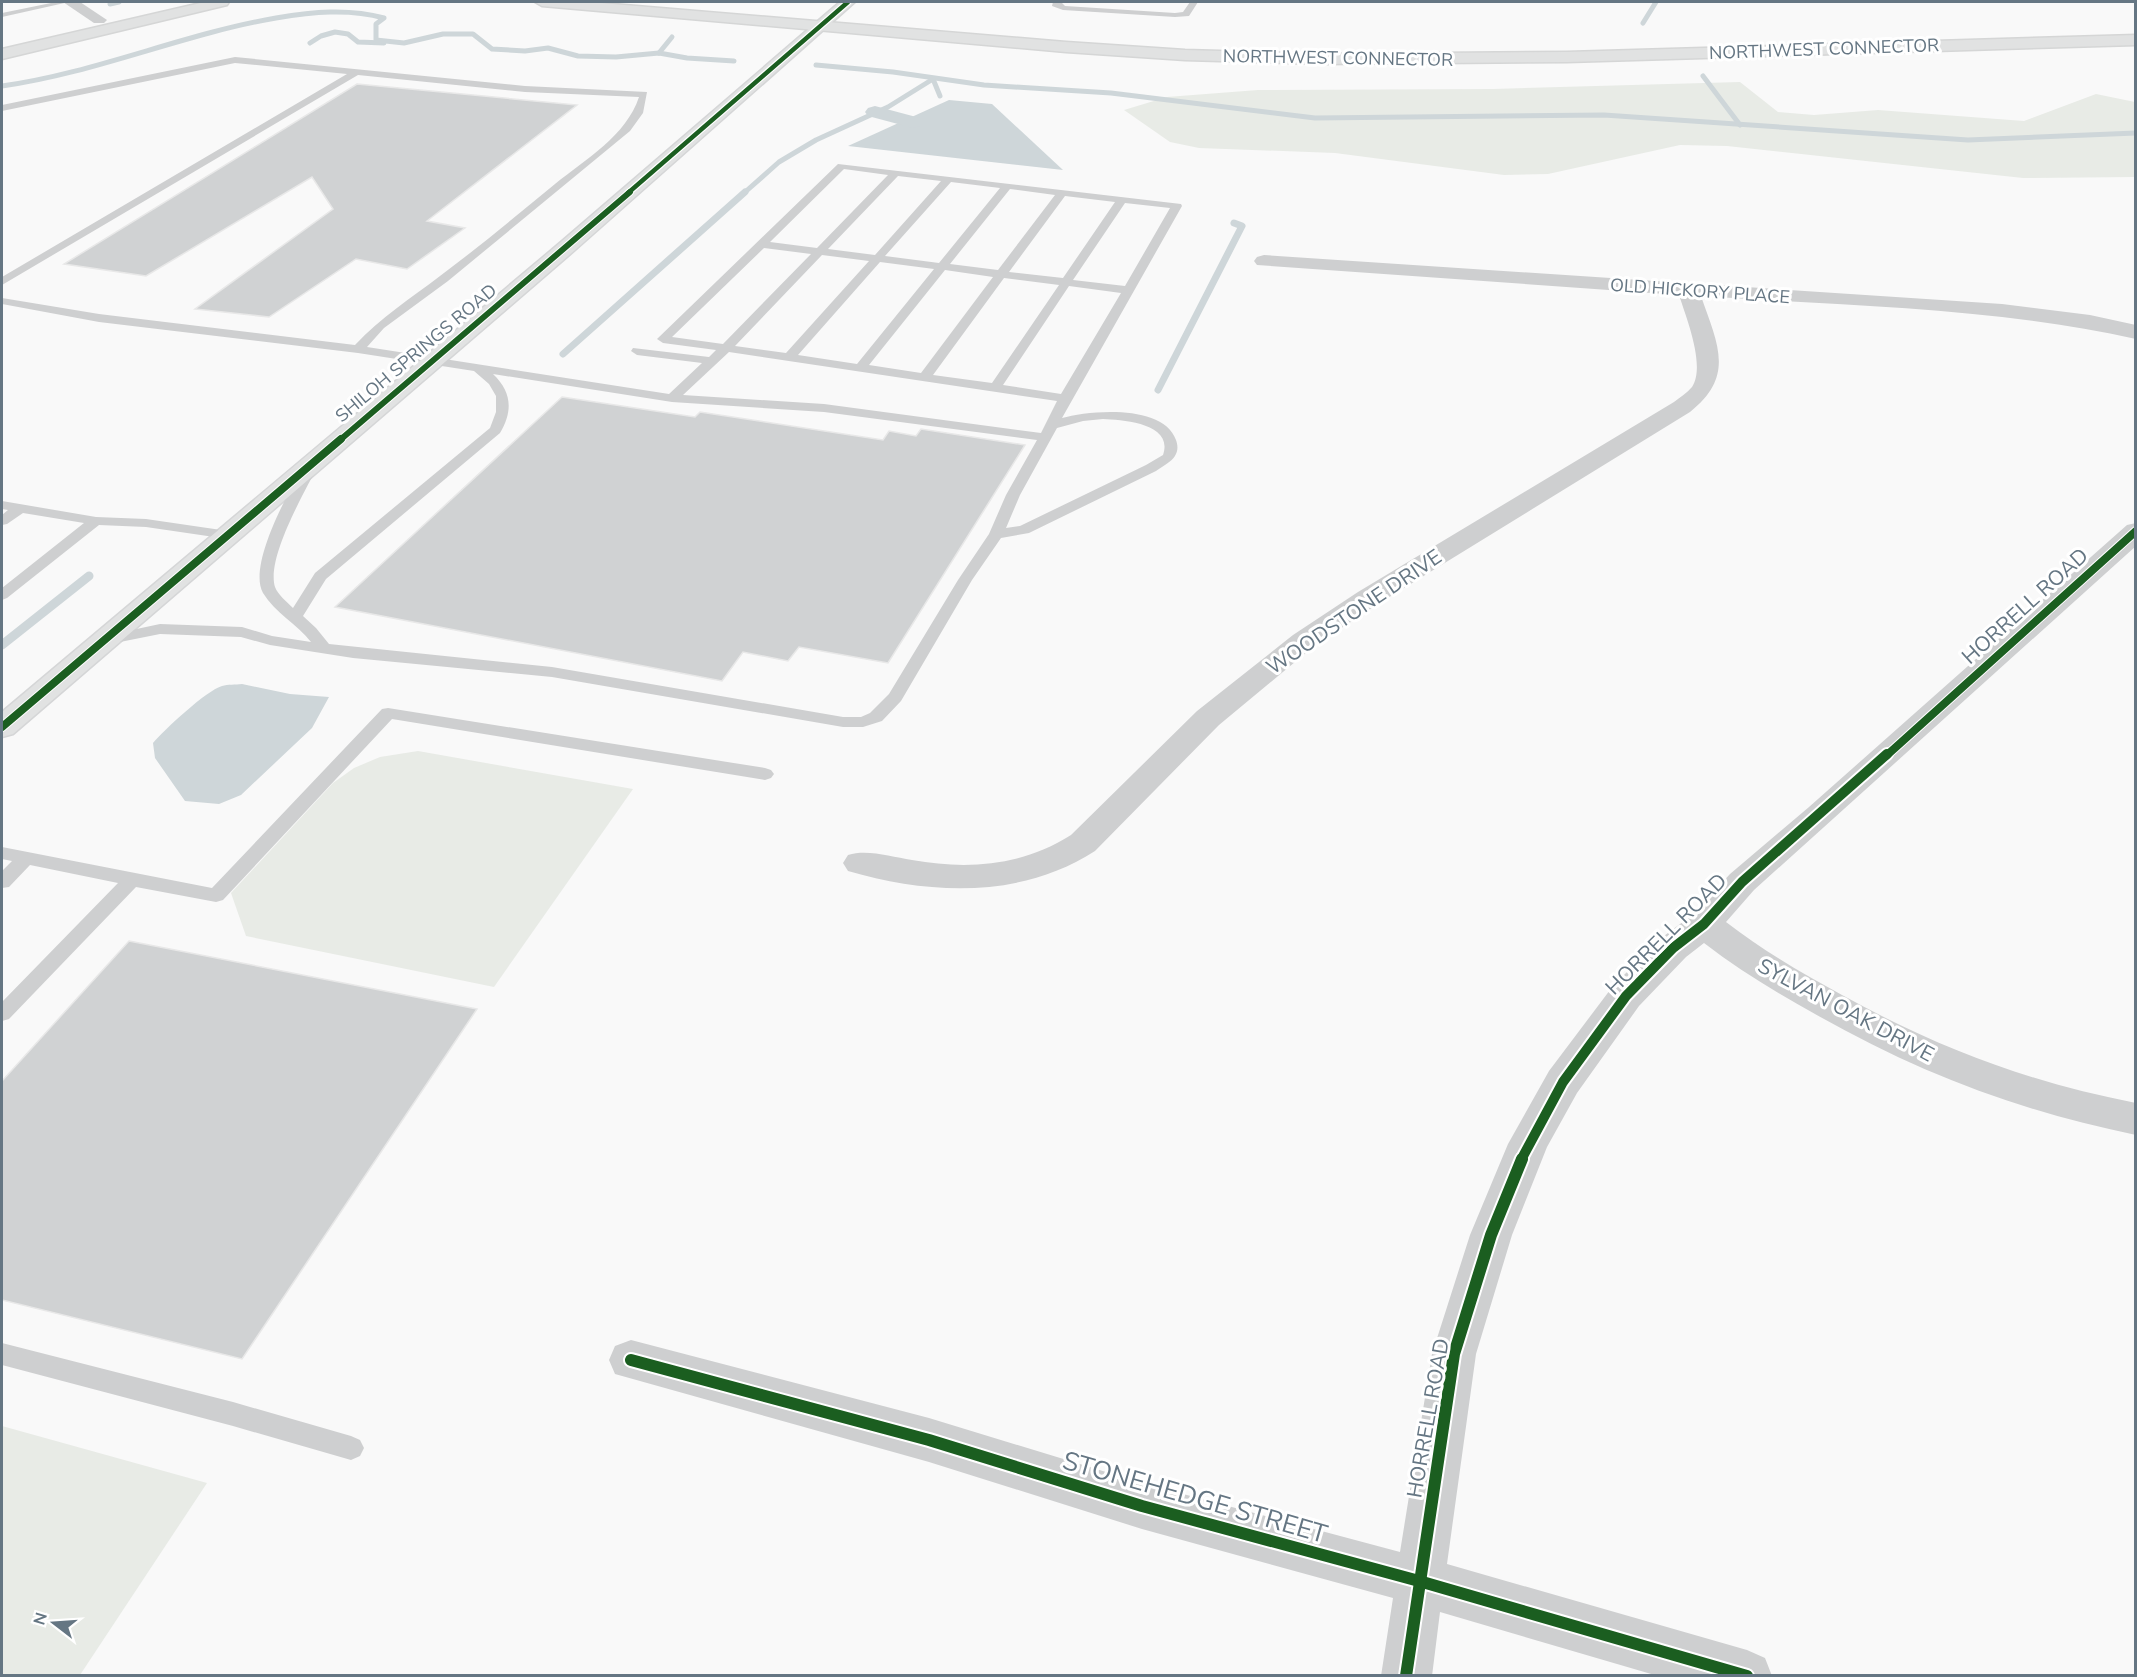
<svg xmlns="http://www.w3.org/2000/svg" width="2137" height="1677" font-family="'Nunito Sans',sans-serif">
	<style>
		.green { fill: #e8ebe6 }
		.water { fill: #ced6d9 }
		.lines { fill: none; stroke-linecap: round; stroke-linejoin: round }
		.stream-far2 { stroke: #ced6d9; stroke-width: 5 }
		.stream-far1 { stroke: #ced6d9; stroke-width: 7 }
		.stream { stroke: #ced6d9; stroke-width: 9 }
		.canal { fill: #ced6d9; fill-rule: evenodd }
		.building { fill: #d0d2d3; stroke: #e8e8e8; stroke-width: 1.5 }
		.secondary-casing { stroke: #d5d6d7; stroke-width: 3 }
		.highway-casing { stroke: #d5d6d6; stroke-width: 3 }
		.lane { fill: #cecfd0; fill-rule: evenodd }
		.street { fill: #cecfd0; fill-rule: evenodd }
		.secondary { fill: #e1e2e2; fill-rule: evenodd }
		.highway { fill: #e1e2e2; fill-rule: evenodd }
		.cycleway-far4-casing { stroke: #fff; stroke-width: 7 }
		.cycleway-far3-casing { stroke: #fff; stroke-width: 8 }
		.cycleway-far2-casing { stroke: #fff; stroke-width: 10 }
		.cycleway-far1-casing { stroke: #fff; stroke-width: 14 }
		.cycleway-casing { stroke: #fff; stroke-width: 16 }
		.cycleway-far4 { stroke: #1b5e20; stroke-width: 4.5 }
		.cycleway-far3 { stroke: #1b5e20; stroke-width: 6 }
		.cycleway-far2 { stroke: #1b5e20; stroke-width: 8 }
		.cycleway-far1 { stroke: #1b5e20; stroke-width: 10 }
		.cycleway { stroke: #1b5e20; stroke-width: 12 }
		.labels { text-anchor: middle; stroke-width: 6; stroke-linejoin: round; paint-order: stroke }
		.far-street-label { font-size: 18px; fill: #657683; stroke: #fff }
		.street-label { font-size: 21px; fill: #657683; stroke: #fff }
		.near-street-label { font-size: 26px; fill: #657683; stroke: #fff }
	</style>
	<rect width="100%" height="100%" fill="#f9f9f9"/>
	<g class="green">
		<path d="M 1740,82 L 1778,112 L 1814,115 L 1878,110 L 2024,121 L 2096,94 L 2135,102 L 2135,177 L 2023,178 L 1727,146 L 1680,145 L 1548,174 L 1504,175 L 1335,153 L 1199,148 L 1170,142 L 1124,110 L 1167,97 L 1258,90 L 1493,89 Z"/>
		<path d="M 418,751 L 633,789 L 494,987 L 246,936 L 231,893 L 333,783 L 354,768 L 380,757 Z"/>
		<path d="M 2,1426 L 207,1483 L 80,1675 L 2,1675 Z"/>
	</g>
	<g class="water">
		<path d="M 949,100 L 992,104 L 1063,170 L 848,146 Z"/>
		<path d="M 242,684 L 290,694 L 329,697 L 312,728 L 241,795 L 219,804 L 185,801 L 155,758 L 153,743 C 164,730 207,690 222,686 C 228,684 235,685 242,684 Z"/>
	</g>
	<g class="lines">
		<g class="stream-far2">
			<path d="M 110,4 L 119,2"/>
			<path d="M 1643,23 L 1656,2"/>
			<path d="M 310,43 L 321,36 L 335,32 L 348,34 L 358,42 L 384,43"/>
			<path d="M 659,53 L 672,37"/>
			<path d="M 816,65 L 893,72 L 984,85 L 1111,93 L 1315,118 L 1604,115 L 1968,140 L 2136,133"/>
			<path d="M 1703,76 L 1740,125"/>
			<path d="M 2,86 C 95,73 183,34 276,18 C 312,12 348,8 384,18 L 376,24 L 376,40 L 404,43 L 443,34 L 473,34 L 492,49 L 525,51 L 548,48 L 578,56 L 616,57 L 659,53 L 687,58 L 734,61"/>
			<path d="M 744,193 L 779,162 L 816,140 L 888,107 L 933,79 L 940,96"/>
		</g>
		<g class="stream-far1">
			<path d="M 563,354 L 745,192"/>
			<path d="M 1158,390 L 1242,226 L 1234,223"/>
		</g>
		<path class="stream" d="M 2,645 L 89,576"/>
		<path class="canal" d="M 875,106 L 920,118 L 923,122 L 920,126 L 913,128 L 868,116 L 865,112 L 868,108 Z"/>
	</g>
	<g class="building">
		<path d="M 357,84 L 577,105 L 427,221 L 465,228 L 407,269 L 356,259 L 269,317 L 195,309 L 333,209 L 312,177 L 146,276 L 64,264 Z"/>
		<path d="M 562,397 L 695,417 L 700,412 L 883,440 L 889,431 L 916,436 L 921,429 L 1025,445 L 888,663 L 799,647 L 788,661 L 743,652 L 722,681 L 335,607 Z"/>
		<path d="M 129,941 L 477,1009 L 242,1359 L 2,1300 L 2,1081 Z"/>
	</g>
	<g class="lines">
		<defs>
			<path id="secondary" d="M 840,2 L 855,2 L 575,250 L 13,734 L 2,737 L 2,712 L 561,242 Z"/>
			<g id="highway">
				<path d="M 205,2 L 229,2 L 227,5 L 2,59 L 2,49 Z"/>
				<path d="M 535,2 L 589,2 L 1066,42 L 1185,50 L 1322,54 L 1567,52 L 2136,35 L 2136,45 L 1567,62 L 1322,64 L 1185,60 L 1066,52 L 542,6 Z"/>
			</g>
		</defs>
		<use href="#secondary" class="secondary-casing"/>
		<use href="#highway" class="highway-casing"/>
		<g class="lane">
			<path d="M 56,2 L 69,2 L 2,17 L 2,13 Z"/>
			<path d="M 1053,2 L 1061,2 L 1065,6 L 1175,13 L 1183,12 L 1190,2 L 1198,2 L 1189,16 L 1175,17 L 1063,10 L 1052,6 Z"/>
			<path d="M 235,57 L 525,86 L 647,92 L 643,113 L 630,131 L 448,281 L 384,328 L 367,347 L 669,394 L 702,363 L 637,355 L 631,351 L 633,348 L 709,357 L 716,350 L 663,343 L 657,339 L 838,164 L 1181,204 L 1182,206 L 1062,418 C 1090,410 1164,404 1176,440 C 1182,457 1168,463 1156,471 L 1029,533 L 1001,538 L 972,580 L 901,701 L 882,721 L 863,727 L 843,727 L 552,677 L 353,658 L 270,645 L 241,637 L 160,634 L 105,645 L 99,643 L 97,640 L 99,637 L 160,624 L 242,627 L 272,636 L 311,642 C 297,624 275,613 263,593 C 247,565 291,486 307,461 L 312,460 L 319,464 C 305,491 266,558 275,587 C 278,595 287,602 293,608 L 315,573 L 490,428 L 496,412 L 496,396 L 489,384 L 474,371 L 358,353 L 99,322 L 2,304 L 2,298 L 99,314 L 355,345 C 381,317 410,299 440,276 C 479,247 517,215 555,184 C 586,159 626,136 639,97 L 525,92 L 358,75 L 2,285 L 2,277 L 347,74 L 235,63 L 2,111 L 2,105 ZM 844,169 L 888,175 L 817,248 L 770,242 ZM 898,176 L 941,181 L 875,255 L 828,249 ZM 951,182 L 1000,188 L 939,263 L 885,256 ZM 1010,189 L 1055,195 L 998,270 L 950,264 ZM 1065,196 L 1115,202 L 1063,278 L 1009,272 ZM 1125,203 L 1170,208 L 1125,286 L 1073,280 ZM 764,248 L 811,254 L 723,344 L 672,337 ZM 822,255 L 869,261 L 786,353 L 735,346 ZM 880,262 L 934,269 L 857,364 L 798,355 ZM 945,270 L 993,277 L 921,373 L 869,365 ZM 1004,278 L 1059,285 L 992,383 L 933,375 ZM 1069,286 L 1121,293 L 1061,394 L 1003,385 ZM 729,352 L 1057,401 L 1041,433 L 824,404 L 683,395 ZM 493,374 L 672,402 L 824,412 L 1037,440 L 1006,495 L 989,534 L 958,580 L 889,694 L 870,713 L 861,717 L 843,717 L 552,667 L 329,644 L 316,628 L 303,616 L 326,579 L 500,433 C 513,411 512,392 493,374 ZM 1103,419 C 1123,420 1174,423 1163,455 L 1146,465 L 1020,526 L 1006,528 L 1020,495 L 1057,428 L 1083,421 Z"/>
			<path d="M 2,501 L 96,517 L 146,519 L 228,531 L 235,535 L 228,539 L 146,527 L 99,525 L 7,598 L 2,600 L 2,588 L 84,523 L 23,513 L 7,524 L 2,525 L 2,515 L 8,510 L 2,509 Z"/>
			<path d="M 388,708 L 765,768 L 771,770 L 774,774 L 771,778 L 765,780 L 392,719 L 223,900 L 216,902 L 136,887 L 9,1019 L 2,1021 L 2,1002 L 118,883 L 30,865 L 9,887 L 2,888 L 2,871 L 12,861 L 2,859 L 2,847 L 212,888 L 382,709 Z"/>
			<path d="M 2,1343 L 233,1402 L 351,1436 L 360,1440 L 364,1448 L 360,1456 L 351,1460 L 233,1426 L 2,1365 Z"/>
		</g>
		<g class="street">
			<path d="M 63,2 L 80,2 L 107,20 L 104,23 L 94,23 Z"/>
			<path d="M 1264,255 L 2002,304 L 2090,315 L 2136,325 L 2136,339 C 1993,307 1845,306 1701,296 C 1717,343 1736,376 1690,412 L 1378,604 L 1313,647 L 1219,725 L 1095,851 C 1020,899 931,895 848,871 L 843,863 L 848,855 C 868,849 891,857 912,860 C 968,870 1022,866 1071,835 L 1197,711 L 1293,635 L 1358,592 L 1674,402 C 1680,397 1687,393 1692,387 C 1706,366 1686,317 1679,295 L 1257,265 L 1254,261 L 1257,257 Z"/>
			<path d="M 2136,523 L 2136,546 L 1754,890 L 1726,922 C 1762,950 1802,973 1842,995 C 1938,1048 2028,1082 2136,1103 L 2136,1135 C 2019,1111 1919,1073 1815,1014 C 1777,993 1739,970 1704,943 L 1686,957 L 1639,1006 L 1577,1093 L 1547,1147 L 1512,1235 L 1476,1354 L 1447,1564 L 1747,1650 L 1765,1658 L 1772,1676 L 1658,1676 L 1440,1612 L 1432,1676 L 1381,1676 L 1393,1598 L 1142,1529 L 929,1462 L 615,1374 L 609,1360 L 615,1346 L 631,1340 L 929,1418 L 1142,1483 L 1400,1552 L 1432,1354 L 1470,1235 L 1508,1144 L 1549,1071 L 1613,986 L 1660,939 L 1692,915 L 1730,874 L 1809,807 L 2127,525 Z"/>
		</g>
		<use href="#secondary" class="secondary"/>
		<use href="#highway" class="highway"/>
		<defs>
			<path id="cycleway-far4" d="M 628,193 L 848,2"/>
			<path id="cycleway-far3" d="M 340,440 L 630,192"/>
			<g id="cycleway-far2">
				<path d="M 2,727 L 341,439"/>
				<path d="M 1886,756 L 2136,531"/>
			</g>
			<path id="cycleway-far1" d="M 1521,1160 L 1563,1082 L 1626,996 L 1673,948 L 1704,924 L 1742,882 L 1887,754"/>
			<g id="cycleway">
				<path d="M 631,1360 L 929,1440 L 1142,1506 L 1419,1581 L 1747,1676"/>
				<path d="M 1406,1676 L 1454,1354 L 1491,1235 L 1522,1159"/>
			</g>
		</defs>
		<use href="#cycleway-far4" class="cycleway-far4-casing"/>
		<use href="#cycleway-far3" class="cycleway-far3-casing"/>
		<use href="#cycleway-far2" class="cycleway-far2-casing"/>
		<use href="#cycleway-far1" class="cycleway-far1-casing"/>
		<use href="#cycleway" class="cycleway-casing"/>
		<use href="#cycleway-far4" class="cycleway-far4"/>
		<use href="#cycleway-far3" class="cycleway-far3"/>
		<use href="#cycleway-far2" class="cycleway-far2"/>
		<use href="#cycleway-far1" class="cycleway-far1"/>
		<use href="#cycleway" class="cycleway"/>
	</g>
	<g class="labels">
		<g class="far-street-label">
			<text transform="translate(1824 49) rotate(-2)" y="6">NORTHWEST CONNECTOR</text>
			<text transform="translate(1338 58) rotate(1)" y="6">NORTHWEST CONNECTOR</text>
			<text transform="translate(1700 291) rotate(4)" y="6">OLD HICKORY PLACE</text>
			<text transform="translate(416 353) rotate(-40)" y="6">SHILOH SPRINGS ROAD</text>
		</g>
		<g class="street-label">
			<text transform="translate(2025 606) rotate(-42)" y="7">HORRELL ROAD</text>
			<text transform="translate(1354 612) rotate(-34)" y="7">WOODSTONE DRIVE</text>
			<text transform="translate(1666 934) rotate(-45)" y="7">HORRELL ROAD</text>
			<text transform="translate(1846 1010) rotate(28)" y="7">SYLVAN OAK DRIVE</text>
			<text transform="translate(1428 1418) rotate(-80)" y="7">HORRELL ROAD</text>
		</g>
		<g class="near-street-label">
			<text transform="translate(1195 1497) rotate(16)" y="9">STONEHEDGE STREET</text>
		</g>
	</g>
	<rect width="2137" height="1677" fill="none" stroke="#657683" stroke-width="6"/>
	<g transform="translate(54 1623) rotate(287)" stroke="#ffffff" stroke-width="4.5" paint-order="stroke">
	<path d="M0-4.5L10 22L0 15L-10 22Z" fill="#657683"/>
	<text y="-9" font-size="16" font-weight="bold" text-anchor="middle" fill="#657683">N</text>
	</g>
</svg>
